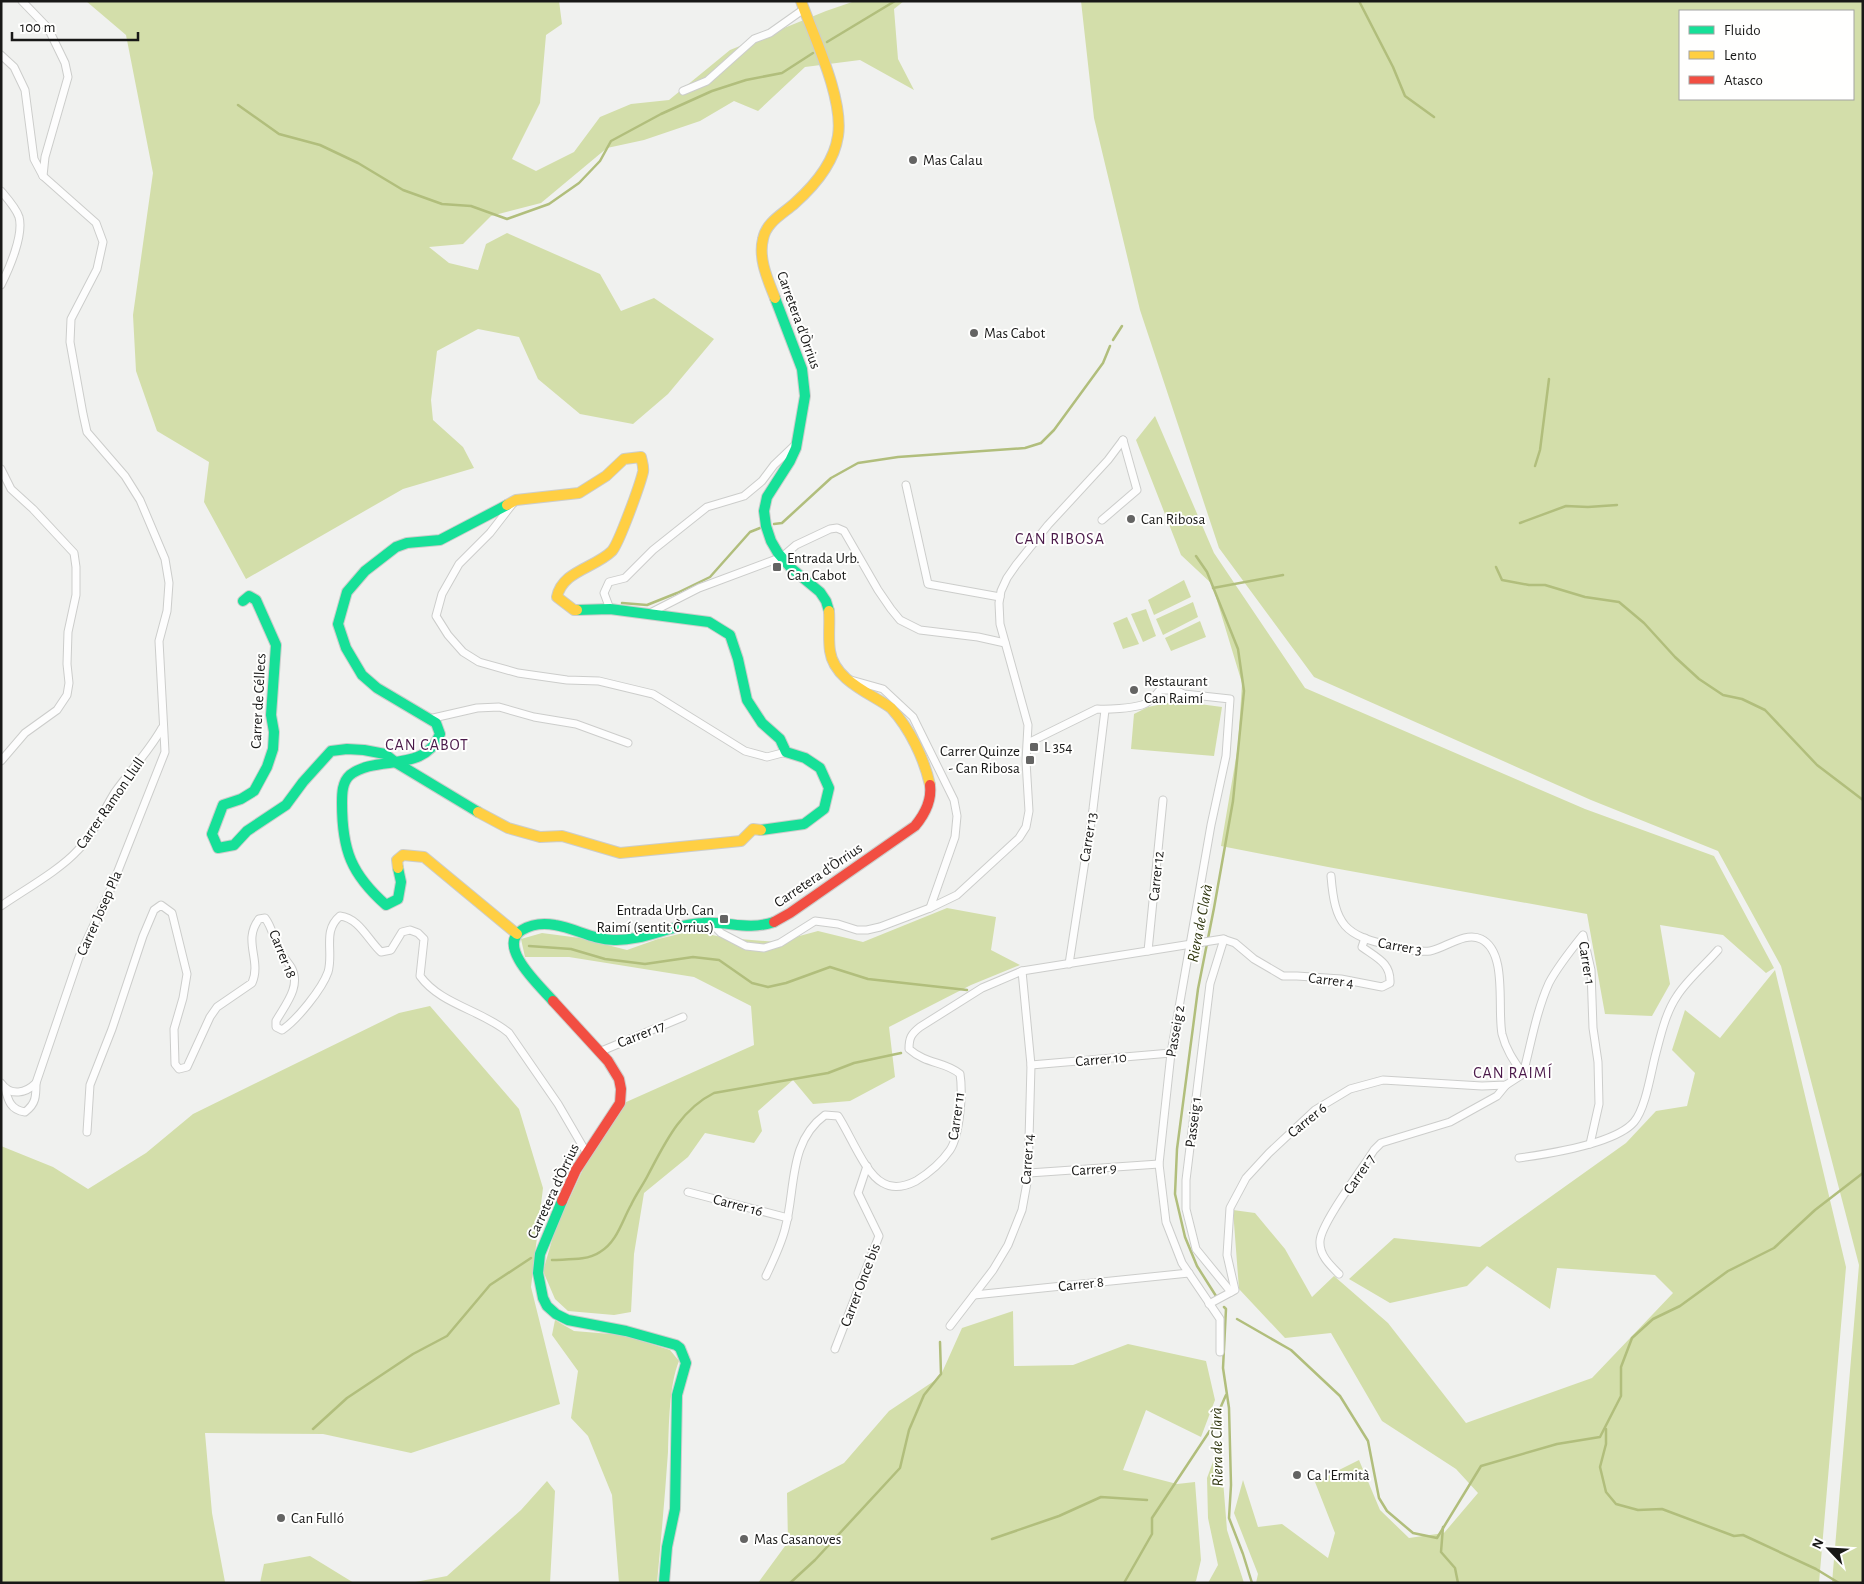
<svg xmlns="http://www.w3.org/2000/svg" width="1864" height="1584" font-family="'Alegreya Sans',sans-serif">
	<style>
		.green { fill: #d2dda9 }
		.forest { fill: #d3deaa; fill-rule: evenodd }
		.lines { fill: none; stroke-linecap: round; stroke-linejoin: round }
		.stream { stroke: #b1be7c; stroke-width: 2.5 }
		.street-casing { stroke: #cccdcb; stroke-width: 9 }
		.fast-casing { stroke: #cccdcb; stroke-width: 12 }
		.slow-casing { stroke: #cccdcb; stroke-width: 12 }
		.jam-casing { stroke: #cccdcb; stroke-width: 12 }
		.street { stroke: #fdfdfd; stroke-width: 7 }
		.fast { stroke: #16e098; stroke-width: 10 }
		.slow { stroke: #ffcf43; stroke-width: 10 }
		.jam { stroke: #f24e42; stroke-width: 10 }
		.poi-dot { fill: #646463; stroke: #fffffe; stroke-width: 2 }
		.labels { text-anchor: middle; stroke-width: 4; stroke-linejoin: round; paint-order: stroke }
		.poi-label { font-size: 15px; fill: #181817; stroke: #fffffe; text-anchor: start }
		.street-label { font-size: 15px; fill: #181817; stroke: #fffffe }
		.neighbourhood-label { font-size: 16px; letter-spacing: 1px; fill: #4b1a4a; stroke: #fffffe }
		.water-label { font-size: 16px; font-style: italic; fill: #303710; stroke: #fffffe }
	</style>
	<rect width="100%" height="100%" fill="#f0f1ef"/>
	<g class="green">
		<path d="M 1184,580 L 1191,597 L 1154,615 L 1148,600 Z"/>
		<path d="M 1193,602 L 1198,617 L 1163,635 L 1156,619 Z"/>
		<path d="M 1146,609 L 1156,636 L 1143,642 L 1131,614 Z"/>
		<path d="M 1127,617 L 1139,644 L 1123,649 L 1113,623 Z"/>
		<path d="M 1200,621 L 1206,637 L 1171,651 L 1165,638 Z"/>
		<path d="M 1177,701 L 1222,707 L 1214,756 L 1131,749 L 1134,714 L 1148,707 Z"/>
	</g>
	<g class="forest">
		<path d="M 86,1 L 559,1 L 562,24 L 546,35 L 540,103 L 512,159 L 536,171 L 574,152 L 600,117 L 631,104 L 669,100 L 730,50 L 826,11 L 855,1 L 904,1 L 894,9 L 898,59 L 914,90 L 860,60 L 805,67 L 758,111 L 734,101 L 700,121 L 644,140 L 607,148 L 541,203 L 491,216 L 463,244 L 429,247 L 449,263 L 478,270 L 486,244 L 507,233 L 600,274 L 621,311 L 654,298 L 714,339 L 668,394 L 633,424 L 580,414 L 538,379 L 519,337 L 478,329 L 437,351 L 431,400 L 433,420 L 463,447 L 474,468 L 403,489 L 246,579 L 204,502 L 209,462 L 157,431 L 136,371 L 133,315 L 153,173 L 126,35 Z"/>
		<path d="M 1081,1 L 1863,1 L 1863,1583 L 1832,1583 L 1859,1265 L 1781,966 L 1718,851 L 1591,800 L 1314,677 L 1219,548 L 1140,310 L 1094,118 ZM 1680,11 L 1853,11 L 1853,99 L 1680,99 Z"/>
		<path d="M 1155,416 L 1214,553 L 1305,688 L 1585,809 L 1714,856 L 1774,968 L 1766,973 L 1723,935 L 1660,925 L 1670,984 L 1652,1016 L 1605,1014 L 1587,914 L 1328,867 L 1221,846 L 1238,746 L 1242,683 L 1212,584 L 1181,555 L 1136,440 Z"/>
		<path d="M 947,908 L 996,917 L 991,950 L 1020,965 L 971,985 L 889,1027 L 895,1077 L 850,1101 L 813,1104 L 793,1080 L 758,1111 L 762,1131 L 754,1143 L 705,1133 L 688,1157 L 644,1193 L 634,1254 L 631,1312 L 614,1315 L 568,1311 L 555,1299 L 543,1271 L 555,1230 L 591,1152 L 624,1103 L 754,1045 L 751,1006 L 694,977 L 569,957 L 525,957 L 521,939 L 542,933 L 580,938 L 627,950 L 658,939 L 692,931 L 727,938 L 777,942 L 818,931 L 863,942 Z"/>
		<path d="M 1775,970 L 1846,1267 L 1819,1583 L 1256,1583 L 1258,1574 L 1234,1513 L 1243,1480 L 1258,1527 L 1282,1524 L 1328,1558 L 1335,1533 L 1315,1482 L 1359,1460 L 1380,1510 L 1409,1538 L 1444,1533 L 1478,1493 L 1456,1469 L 1382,1421 L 1331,1333 L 1285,1338 L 1239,1289 L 1233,1210 L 1255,1213 L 1285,1249 L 1312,1297 L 1334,1276 L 1388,1323 L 1466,1423 L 1592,1378 L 1673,1293 L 1655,1275 L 1557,1268 L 1550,1309 L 1487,1266 L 1467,1286 L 1390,1303 L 1349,1279 L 1394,1238 L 1480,1247 L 1626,1143 L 1656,1111 L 1687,1106 L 1695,1073 L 1672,1050 L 1685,1010 L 1720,1038 Z"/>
		<path d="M 430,1006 L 519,1109 L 543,1188 L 531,1287 L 560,1404 L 411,1453 L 323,1434 L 205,1433 L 212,1513 L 225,1582 L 230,1583 L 1,1583 L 1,1146 L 53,1167 L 88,1189 L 146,1153 L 193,1114 L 399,1013 Z"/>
		<path d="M 1013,1311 L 1014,1366 L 1073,1365 L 1128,1344 L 1206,1361 L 1215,1400 L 1201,1437 L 1146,1410 L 1123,1470 L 1177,1484 L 1195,1482 L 1201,1560 L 1196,1581 L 1193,1583 L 758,1583 L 788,1542 L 787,1493 L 844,1463 L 889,1411 L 940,1377 L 962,1328 Z"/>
		<path d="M 555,1320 L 574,1331 L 623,1335 L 670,1350 L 679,1361 C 669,1385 669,1425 668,1452 C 665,1496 661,1539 657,1583 L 619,1583 L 612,1495 L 588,1436 L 571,1418 L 578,1371 L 552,1335 Z"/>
		<path d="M 1220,1443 L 1227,1530 L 1244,1583 L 1208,1583 L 1218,1565 L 1208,1518 L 1207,1478 Z"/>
		<path d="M 547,1481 L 555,1491 L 550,1583 L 410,1583 L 447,1576 L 521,1510 Z"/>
		<path d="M 310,1556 L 354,1583 L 260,1583 L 264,1564 Z"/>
	</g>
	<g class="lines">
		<g class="stream">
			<path d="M 1359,1 L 1393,67 L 1405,96 L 1434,117"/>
			<path d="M 827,42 L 895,1"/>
			<path d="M 238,105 L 279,134 L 320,145 L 358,163 L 403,190 L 442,204 L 471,206 L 507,219 L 549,204 L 579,183 L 600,161 L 611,141 L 661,114 L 712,91 L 746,80 L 782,73 L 813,53"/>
			<path d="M 1113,340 L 1122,326"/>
			<path d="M 1535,466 L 1540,450 L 1549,379"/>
			<path d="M 1520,523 L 1566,506 L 1588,507 L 1617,505"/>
			<path d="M 774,524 L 782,523 L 831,478 L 858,463 L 898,457 L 1025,448 L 1041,443 L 1054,430 L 1103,363 L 1110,346"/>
			<path d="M 1196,556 L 1207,572 L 1238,649 L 1244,691 L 1233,801 L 1214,908 L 1198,989 L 1177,1149 L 1175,1194 L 1185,1237 L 1197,1266 L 1216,1296"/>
			<path d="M 1496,567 L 1502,580 L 1529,585 L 1545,585 L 1585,597 L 1619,602 L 1644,623 L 1675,657 L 1699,679 L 1723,695 L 1742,699 L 1765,710 L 1817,765 L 1863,800"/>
			<path d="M 1213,588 L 1283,575"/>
			<path d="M 622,603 L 647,605 L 677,593 L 710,577 L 750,532 L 760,528"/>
			<path d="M 529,946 L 571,949 L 605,959 L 645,964 L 693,957 L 719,960 L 752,983 L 768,987 L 786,983 L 830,967 L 868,979 L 967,990"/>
			<path d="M 552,1260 C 567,1259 587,1261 600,1252 C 617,1242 622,1221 631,1205 C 636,1194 643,1185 648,1175 C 665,1143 680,1110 714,1093 L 828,1073 L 854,1063 L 901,1053"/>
			<path d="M 1224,1307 L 1226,1309 L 1223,1368 L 1229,1408 L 1231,1485 L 1229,1518 L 1243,1554 L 1252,1583"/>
			<path d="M 1237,1319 L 1291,1350 L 1340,1396 L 1368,1441 L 1379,1498 L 1387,1511 L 1413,1533 L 1437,1538 L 1481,1466 L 1557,1444 L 1600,1437 L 1621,1396 L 1621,1367 L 1632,1338 L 1653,1319 L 1680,1306 L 1728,1271 L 1774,1248 L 1815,1210 L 1863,1173"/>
			<path d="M 313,1429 L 347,1398 L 413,1354 L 447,1336 L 490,1285 L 531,1258"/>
			<path d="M 1606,1429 L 1606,1444 L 1600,1467 L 1606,1492 L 1616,1504 L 1638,1510 L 1662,1509 L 1734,1536 L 1743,1535 L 1816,1569 L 1839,1583"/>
			<path d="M 1443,1527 L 1441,1552 L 1455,1568 L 1458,1583"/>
			<path d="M 992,1539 L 1059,1516 L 1101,1497 L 1147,1500"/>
			<path d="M 790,1583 L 815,1560 L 900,1468 L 909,1430 L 924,1395 L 941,1374 L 940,1342"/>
			<path d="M 1124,1583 L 1152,1534 L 1152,1518 L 1211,1429 L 1226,1395"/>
		</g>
		<defs>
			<g id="street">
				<path d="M 22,1 L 48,28 L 65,63 L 68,77 L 45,157 L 43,176"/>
				<path d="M 1,55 L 14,67 L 25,90 L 34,159 L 43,176 L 96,223 L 103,242 L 97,269 L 71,319 L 70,342 L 83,414 L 87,432 L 125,476 L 140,500 L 165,559 L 169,583 L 167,611 L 159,641 L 165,752 L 112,886 L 79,957 L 36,1083 C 26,1093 11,1097 1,1083"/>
				<path d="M 683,91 L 707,81 L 754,39 L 770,33 L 804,9"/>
				<path d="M 1,191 C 7,198 16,208 19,217 C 24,235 9,269 1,285"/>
				<path d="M 1,469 L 11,489 L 33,509 L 74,553 L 76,567 L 76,595 L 68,632 L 67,664 L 69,683 L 67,695 L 57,710 L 25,733 L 1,761"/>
				<path d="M 906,485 L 928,584 L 1000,597"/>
				<path d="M 514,502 L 490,533 L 459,564 L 442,594 L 436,616 L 448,635 L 463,652 L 479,662 L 518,673 L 567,680 L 599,681 L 653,694 L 745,751 L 767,757 L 786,752"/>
				<path d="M 1102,520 L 1137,490 L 1123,440"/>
				<path d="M 610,609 L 604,593 L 609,582 L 625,578 L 653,550 L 707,507 L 744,496 L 762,481 L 774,465 L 796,444"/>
				<path d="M 650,613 L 699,588 L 782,557 L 796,545 L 830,529 L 837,528 L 844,531 L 878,590 L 891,609 L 900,620 L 920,630 L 978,637 L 1005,643"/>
				<path d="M 851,680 L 883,689 L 913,717 L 954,800 L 957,816 L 955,837 L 930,908"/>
				<path d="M 429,719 L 477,708 L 499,707 L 534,717 L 576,724 L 628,743"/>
				<path d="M 1028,743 L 1097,709 C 1108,710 1131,708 1142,705 C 1149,703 1156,695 1160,690 L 1175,690 L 1184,694 L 1230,699 L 1226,756 L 1211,825 L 1171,1053 L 1159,1164 L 1166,1222 L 1182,1263 L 1220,1319 L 1220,1352"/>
				<path d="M 1331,876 C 1335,925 1344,936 1393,946 C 1405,948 1418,953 1430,951 C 1446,948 1465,931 1481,939 C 1508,952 1497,1008 1502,1034 C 1506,1050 1514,1061 1523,1074"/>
				<path d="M 1,906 C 24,890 60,870 78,850 C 94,834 103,811 115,792 C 130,771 150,750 162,728"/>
				<path d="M 712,924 L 721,933 L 746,946 L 764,948 L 780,943 L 815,921 L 838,924 L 857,930 L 867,930 L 880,927 L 930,908 L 957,895 L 1019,838 L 1026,827 L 1029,811 L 1026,761 L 1028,725 L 1000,624 L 999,603 L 1001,591 L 1007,578 L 1016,565 L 1048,525 L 1108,460 L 1123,440"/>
				<path d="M 1224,939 L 1210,984 L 1186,1180 L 1186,1209 L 1196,1249 L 1231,1292"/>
				<path d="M 1148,951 L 1163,800"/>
				<path d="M 1069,964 L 1093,809 L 1105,710"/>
				<path d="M 599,1052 L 683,1017"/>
				<path d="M 1031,1065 L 1171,1053"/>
				<path d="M 1523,1074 C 1531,1044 1536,1012 1549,983 C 1558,966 1571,950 1583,935 L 1591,970 L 1593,1028 L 1598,1062 L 1599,1104 L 1590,1144"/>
				<path d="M 5,1088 C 8,1101 11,1110 25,1112 C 36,1104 36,1096 36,1083"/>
				<path d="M 87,1132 L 90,1085 L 112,1029 L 143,936 L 154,910 L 161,905 L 172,913 L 187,974 L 183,998 L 174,1029 L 175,1064 L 179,1069 L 187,1067 L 210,1017 L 217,1007 L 252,983 C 262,960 242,941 259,919 L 265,918 C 272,927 273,937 278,947 C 281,954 286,960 291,967 C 302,986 285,1005 276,1021 L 276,1027 L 282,1030 C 297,1020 322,989 328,972 C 334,952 322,931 340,916 C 359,918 368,940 381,952 L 391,950 L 402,932 L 410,930 L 418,933 L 424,939 L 420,976 C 441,1005 482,1010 509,1033 L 558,1104 L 586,1152"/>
				<path d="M 1519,1158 C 1548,1154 1615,1144 1634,1122 C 1646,1108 1651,1071 1656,1053 C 1661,1034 1666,1012 1677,996 C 1687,980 1705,965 1718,950"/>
				<path d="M 1029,1173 L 1159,1164"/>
				<path d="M 688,1192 L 788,1218"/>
				<path d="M 1339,1274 C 1330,1265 1319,1255 1320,1241 C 1321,1223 1363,1168 1374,1150 L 1381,1143 L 1450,1122 L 1497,1096 L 1506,1085"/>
				<path d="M 766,1276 C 773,1261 781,1245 785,1229 C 796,1189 788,1142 825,1115 L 838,1116 C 850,1134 865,1174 883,1183 C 893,1189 906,1186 916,1181 C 929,1173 941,1163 950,1150 C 960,1135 963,1092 960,1074 C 945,1061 927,1065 909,1049 C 909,1038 911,1034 920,1027 L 982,988 L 1022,971 L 1223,939 L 1235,943 L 1254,959 L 1283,976 L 1297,976 L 1341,979 L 1382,987 L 1390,983 C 1391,963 1377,958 1362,947 L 1365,938"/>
				<path d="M 974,1295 L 1189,1273"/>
				<path d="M 1209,1304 L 1235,1290 L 1227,1255 L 1230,1208 L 1246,1178 L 1269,1153 L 1315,1110 L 1350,1089 L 1383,1080 L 1482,1086 L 1506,1085 L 1523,1074"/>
				<path d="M 950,1326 L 993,1270 L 1008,1245 L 1022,1210 L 1028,1177 L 1031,1065 L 1022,971"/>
				<path d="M 835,1349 L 879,1236 L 858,1193 L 867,1166"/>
			</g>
			<g id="fast">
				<path d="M 775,298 L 802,369 L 805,396 L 796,448 L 790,461 L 767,497 L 764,511 L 766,526 L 771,541 L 778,553 L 791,568 L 820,592 L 826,601 L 829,611"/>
				<path d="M 243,601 L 249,596 L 256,600 L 276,645 L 271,715 L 274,732 L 273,749 L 267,767 L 254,791 L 241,799 L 223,805 L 212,834 L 218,848 L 234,845 L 247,831 L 286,805 L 303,782 L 331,751 L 347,749 L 364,750 L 385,754 L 395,762 L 478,812"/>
				<path d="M 577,610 L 610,609 L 709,622 L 730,635 L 738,659 L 747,700 L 762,723 L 780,739 L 786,752 L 805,758 L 820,768 L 829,788 L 824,809 L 804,824 L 761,830"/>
				<path d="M 398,868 L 401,882 L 398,899 L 386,905 C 351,874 342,850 342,803 C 342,794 342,782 350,775 C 377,754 424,774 440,734 L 436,723 L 377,688 L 362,675 L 346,648 L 338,624 L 347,592 L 365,571 L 396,547 L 407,543 L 440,540 L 507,505"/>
				<path d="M 553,1001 C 542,988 495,946 522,930 C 532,924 544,923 555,925 C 575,928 593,940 614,940 C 644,941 672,924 703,923 C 730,921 746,931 774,922"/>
				<path d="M 562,1201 L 540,1254 L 538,1273 L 543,1298 L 547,1306 L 556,1314 L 568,1320 L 626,1331 L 676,1345 L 680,1348 L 686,1363 L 677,1395 L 675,1509 L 667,1547 L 664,1583"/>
			</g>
			<g id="slow">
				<path d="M 775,298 C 768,280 758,259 763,239 C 766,222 783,214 795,203 C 814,186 834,163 838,136 C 844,99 814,37 801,1"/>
				<path d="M 507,505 L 516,500 L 579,493 L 606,476 L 624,459 L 641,457 C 642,462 644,467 643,472 C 640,485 619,543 612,551 C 595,568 562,571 557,597 L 574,610 L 577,610"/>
				<path d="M 829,611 C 830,624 828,638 830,651 C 834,680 870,693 891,708 C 910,729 924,758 930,785"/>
				<path d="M 478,812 L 508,828 L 540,837 L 562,836 L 620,853 L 741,841 L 753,829 L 761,830"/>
				<path d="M 398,868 L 397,860 L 403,855 L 424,857 L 517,934"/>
			</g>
			<g id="jam">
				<path d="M 774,922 L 790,913 L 915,826 C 925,814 932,801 930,785"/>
				<path d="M 553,1001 L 608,1061 L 619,1079 L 621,1089 L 620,1103 L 576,1170 L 562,1201"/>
			</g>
		</defs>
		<use href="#street" class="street-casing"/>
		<use href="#fast" class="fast-casing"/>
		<use href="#slow" class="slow-casing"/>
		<use href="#jam" class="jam-casing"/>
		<use href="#street" class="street"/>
		<use href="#fast" class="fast"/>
		<use href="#slow" class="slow"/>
		<use href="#jam" class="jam"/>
	</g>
	<g class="poi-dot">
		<circle cx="913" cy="160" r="5"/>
		<circle cx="974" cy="333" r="5"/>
		<circle cx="1131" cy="519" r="5"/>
		<rect x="772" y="562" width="10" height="10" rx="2.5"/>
		<circle cx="1134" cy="690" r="5"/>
		<rect x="1029" y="742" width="10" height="10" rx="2.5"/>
		<rect x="1025" y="755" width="10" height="10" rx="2.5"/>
		<rect x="719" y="914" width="10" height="10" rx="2.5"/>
		<circle cx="1297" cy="1475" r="5"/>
		<circle cx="281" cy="1518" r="5"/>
		<circle cx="744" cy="1539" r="5"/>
	</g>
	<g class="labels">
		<g class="poi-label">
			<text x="923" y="165">Mas Calau</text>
			<text x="984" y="338">Mas Cabot</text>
			<text x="1141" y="524">Can Ribosa</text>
			<text x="787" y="563">Entrada Urb.<tspan x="787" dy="17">Can Cabot</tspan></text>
			<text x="1144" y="686">Restaurant<tspan x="1144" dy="17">Can Raimí</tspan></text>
			<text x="1044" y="752">L 354</text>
			<text x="1020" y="756" text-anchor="end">Carrer Quinze<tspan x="1020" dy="17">- Can Ribosa</tspan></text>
			<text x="714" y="915" text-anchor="end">Entrada Urb. Can<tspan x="714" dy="17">Raimí (sentit Òrrius)</tspan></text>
			<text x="1307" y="1480">Ca l'Ermità</text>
			<text x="291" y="1523">Can Fulló</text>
			<text x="754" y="1544">Mas Casanoves</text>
		</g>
		<g class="street-label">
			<text transform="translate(799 320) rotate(70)" y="5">Carretera d'Òrrius</text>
			<text transform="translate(258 701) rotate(-87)" y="5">Carrer de Céllecs</text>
			<text transform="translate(110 803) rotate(-55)" y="5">Carrer Ramon Llull</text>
			<text transform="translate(1088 837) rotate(-81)" y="5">Carrer 13</text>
			<text transform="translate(818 875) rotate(-34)" y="5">Carretera d'Òrrius</text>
			<text transform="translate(1156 876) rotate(-84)" y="5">Carrer 12</text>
			<text transform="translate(99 913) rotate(-66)" y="5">Carrer Josep Pla</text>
			<text transform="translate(1400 946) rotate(10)" y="5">Carrer 3</text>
			<text transform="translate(283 954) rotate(68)" y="5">Carrer 18</text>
			<text transform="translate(1587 963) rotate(81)" y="5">Carrer 1</text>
			<text transform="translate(1331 980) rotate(7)" y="5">Carrer 4</text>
			<text transform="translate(1175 1031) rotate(-80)" y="5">Passeig 2</text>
			<text transform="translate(641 1034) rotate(-22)" y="5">Carrer 17</text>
			<text transform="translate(1101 1059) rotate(-5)" y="5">Carrer 10</text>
			<text transform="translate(956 1116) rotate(-82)" y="5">Carrer 11</text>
			<text transform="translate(1307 1120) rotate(-39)" y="5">Carrer 6</text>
			<text transform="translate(1193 1122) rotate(-83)" y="5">Passeig 1</text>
			<text transform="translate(1027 1159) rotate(-86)" y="5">Carrer 14</text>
			<text transform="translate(1094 1169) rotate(-4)" y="5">Carrer 9</text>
			<text transform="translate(1359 1174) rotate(-56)" y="5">Carrer 7</text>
			<text transform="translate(553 1191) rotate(-65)" y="5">Carretera d'Òrrius</text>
			<text transform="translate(738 1205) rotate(15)" y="5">Carrer 16</text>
			<text transform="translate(1081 1284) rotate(-6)" y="5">Carrer 8</text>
			<text transform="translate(860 1285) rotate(-69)" y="5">Carrer Once bis</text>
		</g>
		<g class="neighbourhood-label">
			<text x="1060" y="544">CAN RIBOSA</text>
			<text x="427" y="750">CAN CABOT</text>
			<text x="1513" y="1078">CAN RAIMÍ</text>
		</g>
		<g class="water-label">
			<text transform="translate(1199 923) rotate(-79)" y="6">Riera de Clarà</text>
			<text transform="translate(1216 1447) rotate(-91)" y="6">Riera de Clarà</text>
		</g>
	</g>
	<rect width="1864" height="1584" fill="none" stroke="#181817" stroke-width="5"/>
	<rect x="1679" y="10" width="175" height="90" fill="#fffffe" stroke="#a3a3a2"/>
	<rect x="1689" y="26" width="25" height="8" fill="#16e098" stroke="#a3a3a2"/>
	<text x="1724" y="35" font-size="15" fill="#181817">Fluido</text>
	<rect x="1689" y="51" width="25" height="8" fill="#ffcf43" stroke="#a3a3a2"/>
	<text x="1724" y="60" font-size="15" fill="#181817">Lento</text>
	<rect x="1689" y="76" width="25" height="8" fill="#f24e42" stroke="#a3a3a2"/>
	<text x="1724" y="85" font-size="15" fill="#181817">Atasco</text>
	<g transform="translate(1829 1549) rotate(295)" stroke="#fffffe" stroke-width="4" paint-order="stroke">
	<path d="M0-4L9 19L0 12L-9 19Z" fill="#181817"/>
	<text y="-8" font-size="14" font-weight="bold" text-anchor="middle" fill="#181817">N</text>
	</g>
	<path d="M12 32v8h126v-8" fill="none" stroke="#181817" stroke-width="2.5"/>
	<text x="20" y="32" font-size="15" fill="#181817" stroke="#fffffe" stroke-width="4" paint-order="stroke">100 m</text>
</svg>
